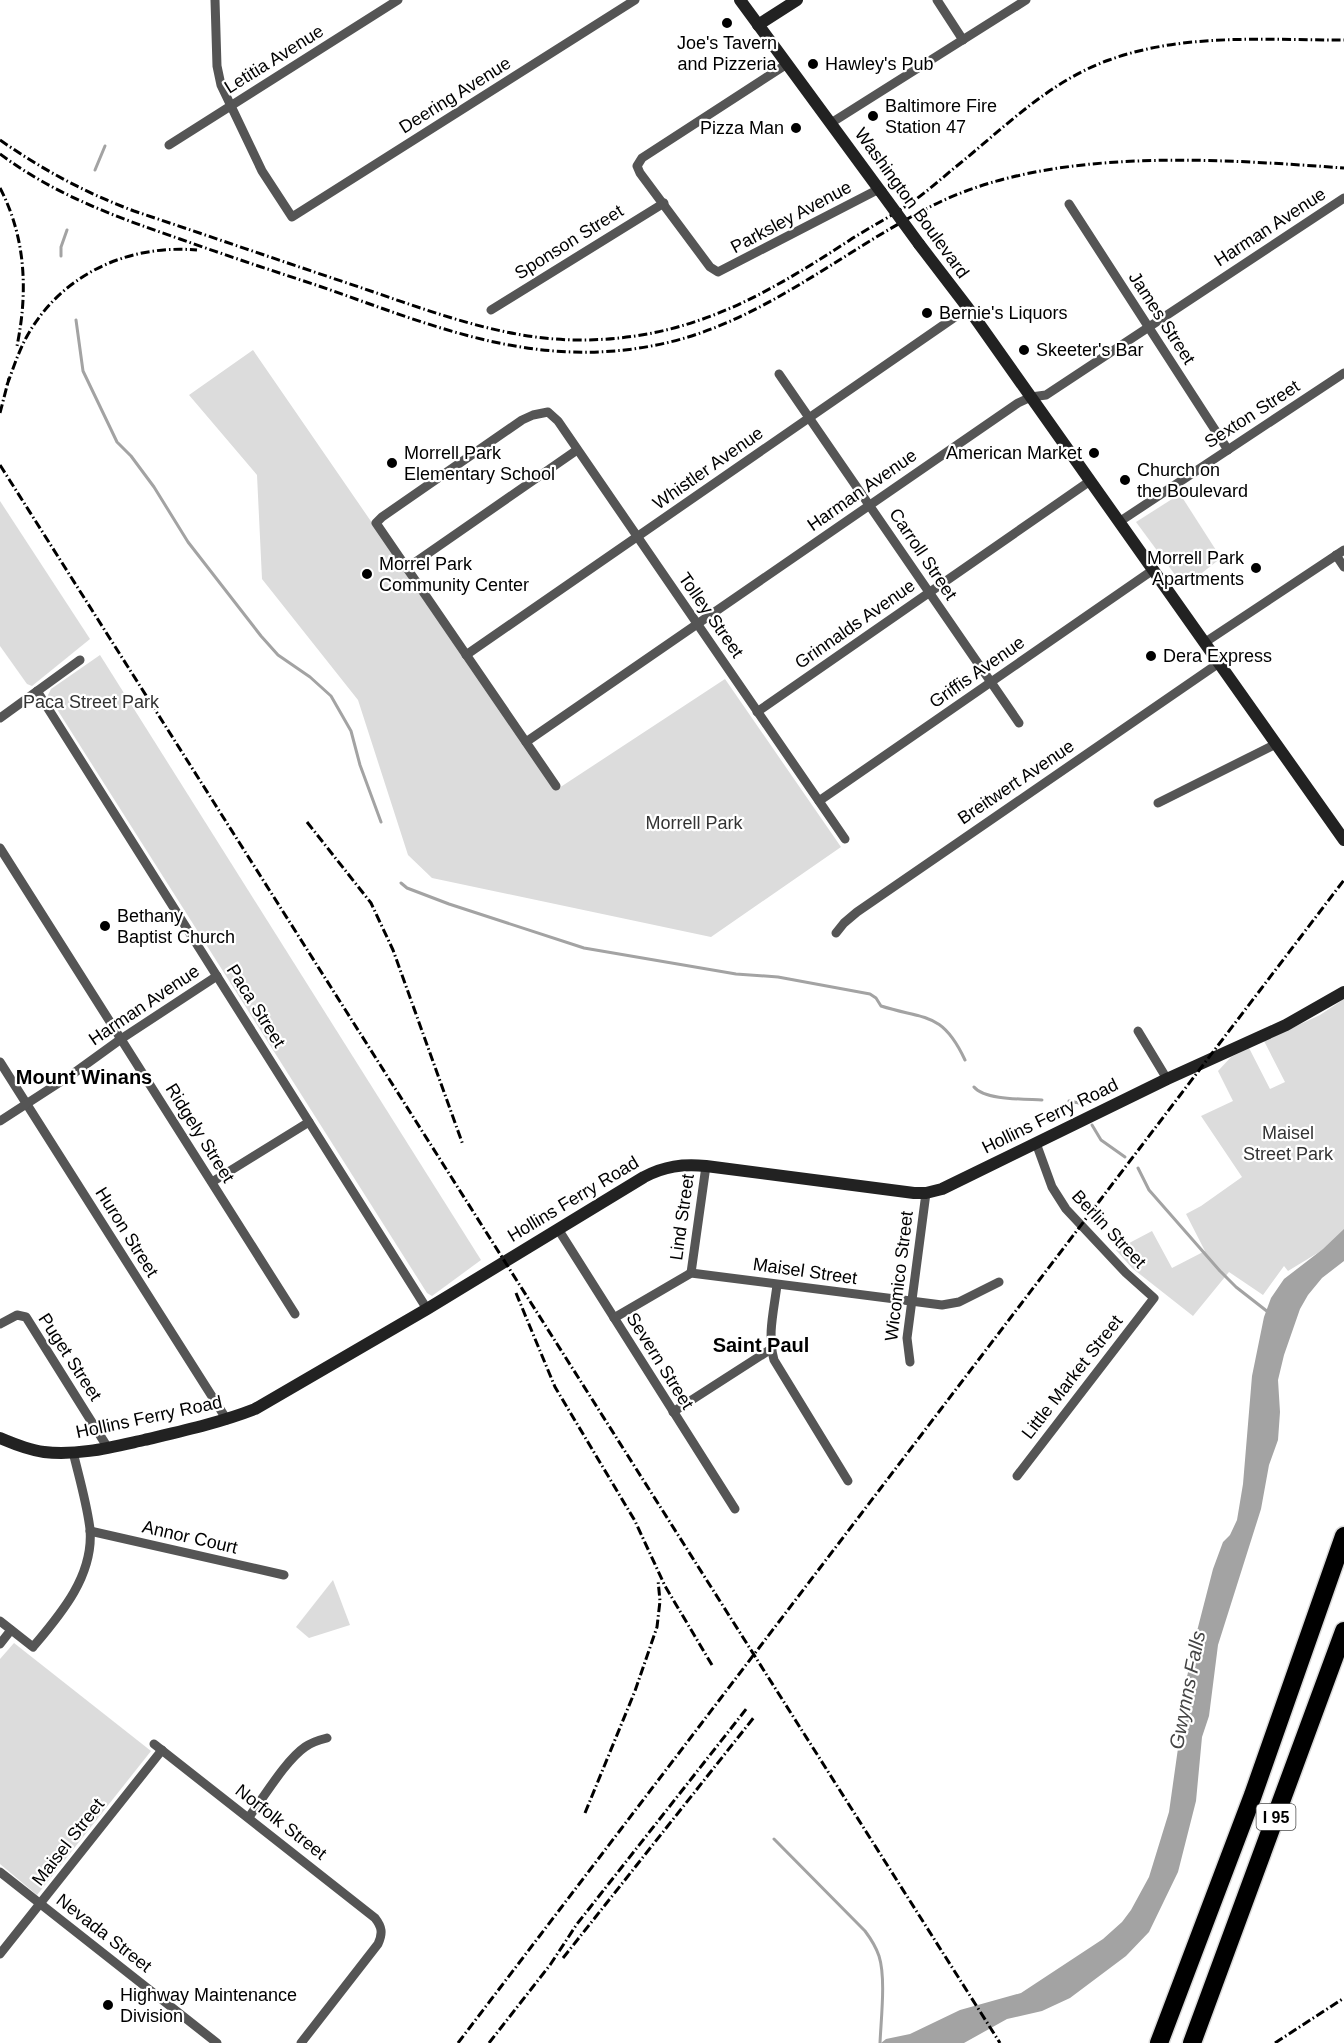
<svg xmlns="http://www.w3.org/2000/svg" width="1344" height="2043" font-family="Helvetica,sans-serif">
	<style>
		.green { fill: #dcdcdc }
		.water { fill: #a3a3a3 }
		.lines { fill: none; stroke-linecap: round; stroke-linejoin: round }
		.stream { stroke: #a3a3a3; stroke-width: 3 }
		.highway-casing { stroke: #dbdbdb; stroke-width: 21 }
		.street { stroke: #555; stroke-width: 9 }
		.secondary { stroke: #222; stroke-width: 12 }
		.highway { stroke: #000; stroke-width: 18 }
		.rail { stroke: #000; stroke-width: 3; stroke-dasharray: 9 3 1.5 3; stroke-linecap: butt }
		.secondary-bridge { stroke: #222; stroke-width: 12 }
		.poi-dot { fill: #000; stroke: #fff; stroke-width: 2 }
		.labels { text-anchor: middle; stroke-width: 4.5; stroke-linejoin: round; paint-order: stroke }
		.shield { fill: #fff; stroke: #4c4c4c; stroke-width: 1.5 }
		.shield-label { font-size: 16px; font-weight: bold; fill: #000 }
		.poi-label { font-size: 18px; fill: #000; stroke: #fff; text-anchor: start }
		.street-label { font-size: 18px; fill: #000; stroke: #fff }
		.park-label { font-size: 18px; fill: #333; stroke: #fff }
		.neighbourhood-label { font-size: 20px; font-weight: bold; fill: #000; stroke: #fff }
		.water-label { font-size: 20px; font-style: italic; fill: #444; stroke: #fff }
	</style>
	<rect width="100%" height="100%" fill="#fff"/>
	<g class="green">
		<path d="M 253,350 L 556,790 L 725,679 L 841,847 L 711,937 L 432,878 L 408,855 L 358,700 L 262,579 L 257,475 L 189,395 Z"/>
		<path d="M 1180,494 L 1221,558 L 1184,587 L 1136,522 Z"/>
		<path d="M 0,501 L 90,639 L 32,686 L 27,684 L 0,646 Z"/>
		<path d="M 100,655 L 481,1260 L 432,1296 L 427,1293 L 48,695 L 51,689 Z"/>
		<path d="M 1344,999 L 1344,1233 L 1334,1243 L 1288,1271 L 1284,1266 L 1263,1295 L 1229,1272 L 1193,1316 L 1132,1268 L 1116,1250 L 1152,1231 L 1172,1268 L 1205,1251 L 1186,1214 L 1201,1206 L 1242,1177 L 1201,1116 L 1233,1101 L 1218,1071 L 1231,1057 L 1249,1048 L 1270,1089 L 1285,1082 L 1264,1041 L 1320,1015 Z"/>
		<path d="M 333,1580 L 350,1625 L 309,1638 L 296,1627 Z"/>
		<path d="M 14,1643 L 151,1751 L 37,1895 L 0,1864 L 0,1659 Z"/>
	</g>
	<path class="water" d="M 1344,1229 L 1344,1261 L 1322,1278 L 1308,1295 L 1300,1309 L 1284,1355 L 1278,1380 L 1280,1412 L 1278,1440 L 1269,1465 L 1261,1509 L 1218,1645 L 1209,1716 L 1202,1737 L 1196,1801 L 1178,1872 L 1149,1932 L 1126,1956 L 1070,1998 L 1042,2011 L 1007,2019 L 964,2043 L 881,2043 L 886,2039 L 910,2034 L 960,2010 L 1021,1993 L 1103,1939 L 1122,1922 L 1131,1910 L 1149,1877 L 1169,1812 L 1181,1727 L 1185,1686 L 1196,1635 L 1213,1569 L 1223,1542 L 1230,1535 L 1237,1520 L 1243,1484 L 1252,1376 L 1264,1317 L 1271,1298 L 1284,1279 L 1323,1249 Z"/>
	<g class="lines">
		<g class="stream">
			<path d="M 95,170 L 105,146"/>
			<path d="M 61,256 L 61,247 L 67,230"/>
			<path d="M 76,320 L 83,371 L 117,442 L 131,456 L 154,487 L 188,542 L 261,636 L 278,655 L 310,677 L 331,696 L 351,731 L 360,765 L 381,822"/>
			<path d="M 401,883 L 407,888 L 449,904 L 584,948 L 736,974 L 778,977 L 870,994 L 876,998 L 881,1006 C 925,1020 942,1011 965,1060"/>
			<path d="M 974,1087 C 984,1100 1024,1099 1042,1100"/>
			<path d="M 1069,1101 L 1079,1103 L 1084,1106"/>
			<path d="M 1092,1125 L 1101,1140 L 1125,1157"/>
			<path d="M 1138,1168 L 1149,1190 L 1220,1271 L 1236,1287 L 1268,1312"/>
			<path d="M 774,1839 L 865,1931 C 871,1939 876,1947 879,1956 C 886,1978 881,2019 880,2043"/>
		</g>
		<defs>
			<g id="highway">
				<path d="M 1159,2043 L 1253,1795 L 1344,1536"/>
				<path d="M 1192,2043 L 1344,1631"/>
			</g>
		</defs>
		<use href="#highway" class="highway-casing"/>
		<g class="street">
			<path d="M 215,0 L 217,66 L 221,85 L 262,171 L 292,217 L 635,0"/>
			<path d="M 937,0 L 963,40"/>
			<path d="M 787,64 L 642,158 L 637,166 L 640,173 L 710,267 L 718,272 L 879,189"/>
			<path d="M 831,123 L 1026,0"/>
			<path d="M 169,145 L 398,0"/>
			<path d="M 1069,204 L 1228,450"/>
			<path d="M 491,310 L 664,203"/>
			<path d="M 779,374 L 1019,723"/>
			<path d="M 1119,522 L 1344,373"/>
			<path d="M 1336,555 L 1344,567"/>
			<path d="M 407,568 L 577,450"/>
			<path d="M 1204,643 L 1344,550"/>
			<path d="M 466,655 L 968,308"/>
			<path d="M 37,691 L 427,1309"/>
			<path d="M 757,712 L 1090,481"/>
			<path d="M 0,718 L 80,660"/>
			<path d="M 526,742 L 1018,403 L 1031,397 L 1046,395 L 1344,198"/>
			<path d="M 556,786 L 376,523 L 382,517 L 522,420 L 533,415 L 548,412 L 558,421 L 845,839"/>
			<path d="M 819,801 L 1153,570"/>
			<path d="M 1158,803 L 1276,744"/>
			<path d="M 0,848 L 295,1314"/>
			<path d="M 836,933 L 844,923 L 857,912 L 1219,663"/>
			<path d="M 1138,1031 L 1167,1079"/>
			<path d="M 0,1062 L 227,1420"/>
			<path d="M 0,1121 L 74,1073 L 121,1039 L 217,976"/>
			<path d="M 212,1182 L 309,1122"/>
			<path d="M 558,1229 L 735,1509"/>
			<path d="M 691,1273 L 706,1166"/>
			<path d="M 777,1285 C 774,1310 767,1336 774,1360 L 848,1481"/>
			<path d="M 614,1318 L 691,1273 L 942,1305 L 959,1302 L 999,1282"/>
			<path d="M 0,1324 L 17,1315 L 26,1317 L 108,1448"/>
			<path d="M 910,1362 L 907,1338 L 926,1193"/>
			<path d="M 673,1412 L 771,1349"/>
			<path d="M 1017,1476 L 1154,1298 L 1126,1273 L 1066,1209 L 1052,1187 L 1036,1143"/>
			<path d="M 90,1531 L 284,1575"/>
			<path d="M 0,1621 L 33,1647 C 60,1615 94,1576 90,1529 C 87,1504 79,1477 73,1452"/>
			<path d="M 0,1644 L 11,1630"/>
			<path d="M 154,1744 L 375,1918 C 382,1927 383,1933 378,1944 L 301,2043"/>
			<path d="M 249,1817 C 264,1797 286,1760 305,1747 C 312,1742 319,1740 327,1738"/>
			<path d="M 0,1872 L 217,2043"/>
			<path d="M 0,1954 L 162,1750"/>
		</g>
		<g class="secondary">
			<path d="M 740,0 L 881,192"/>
			<path d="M 758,25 L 797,0"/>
			<path d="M 919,244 L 968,308 L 1344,840"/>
			<path d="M 0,1438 C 14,1444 29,1450 44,1452 C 78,1456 112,1447 144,1440 C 182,1431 219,1423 255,1409 L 427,1309 L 644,1177 C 665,1166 682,1164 706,1166 L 914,1193 L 926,1193 L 942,1189 L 1167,1079 L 1286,1025 L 1344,992"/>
		</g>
		<use href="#highway" class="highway"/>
		<g class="rail">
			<path d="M 0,140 C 43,170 86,193 134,211 C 209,236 284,262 359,287 C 430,311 501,339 576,340 C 686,341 761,298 850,240 C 870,227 892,216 912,202 C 928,191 943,177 958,165 C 1006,126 1050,81 1109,60 C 1183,33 1266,40 1344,40"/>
			<path d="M 0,154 C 55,195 116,217 180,239 C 225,255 270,270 316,285 C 383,308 451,336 521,347 C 570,355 621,354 670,342 C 772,317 849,245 942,201 C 1059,147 1218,159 1344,168"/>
			<path d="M 0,188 C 26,238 28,292 17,346"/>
			<path d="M 7,385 C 13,369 18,353 26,338 C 60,275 127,244 197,250"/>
			<path d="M 0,413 L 9,378"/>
			<path d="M 0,465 L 1000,2043"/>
			<path d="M 307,822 L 371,903 L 393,950 L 463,1145"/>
			<path d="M 516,1293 L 555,1387 L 635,1521 L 665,1586 L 712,1665"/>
			<path d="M 585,1813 L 635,1691 L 657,1627 L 660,1601 L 658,1580"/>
			<path d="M 563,1958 L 755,1716"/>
			<path d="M 458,2043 L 1344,880"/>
			<path d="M 489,2043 L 550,1965 L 577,1924 L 747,1708"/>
			<path d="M 1275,2043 L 1344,1998"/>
		</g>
		<path class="secondary-bridge" d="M 881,192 L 919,244"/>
	</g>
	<g class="poi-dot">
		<circle cx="727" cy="23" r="6"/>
		<circle cx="813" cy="64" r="6"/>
		<circle cx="873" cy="116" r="6"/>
		<circle cx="796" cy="128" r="6"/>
		<circle cx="927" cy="313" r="6"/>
		<circle cx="1024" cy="350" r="6"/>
		<circle cx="1094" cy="453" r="6"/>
		<circle cx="392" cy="463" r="6"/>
		<circle cx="1125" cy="480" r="6"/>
		<circle cx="1256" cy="568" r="6"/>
		<circle cx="367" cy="574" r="6"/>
		<circle cx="1151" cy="656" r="6"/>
		<circle cx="105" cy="926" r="6"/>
		<circle cx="108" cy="2005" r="6"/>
	</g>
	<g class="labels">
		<rect class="shield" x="1256.5" y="1804" width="39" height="26" rx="4.5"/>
		<g class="shield-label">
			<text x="1276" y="1823">I 95</text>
		</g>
		<g class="poi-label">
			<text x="727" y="49" text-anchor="middle">Joe's Tavern<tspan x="727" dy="21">and Pizzeria</tspan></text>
			<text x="825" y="70">Hawley's Pub</text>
			<text x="885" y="112">Baltimore Fire<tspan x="885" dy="21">Station 47</tspan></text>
			<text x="784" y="134" text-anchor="end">Pizza Man</text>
			<text x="939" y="319">Bernie's Liquors</text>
			<text x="1036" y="356">Skeeter's Bar</text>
			<text x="404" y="459">Morrell Park<tspan x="404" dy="21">Elementary School</tspan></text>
			<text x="1082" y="459" text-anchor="end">American Market</text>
			<text x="1137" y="476">Church on<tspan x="1137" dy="21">the Boulevard</tspan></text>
			<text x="1244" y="564" text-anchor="end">Morrell Park<tspan x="1244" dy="21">Apartments</tspan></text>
			<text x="379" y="570">Morrel Park<tspan x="379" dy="21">Community Center</tspan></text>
			<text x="1163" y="662">Dera Express</text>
			<text x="117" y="922">Bethany<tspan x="117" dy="21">Baptist Church</tspan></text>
			<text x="120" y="2001">Highway Maintenance<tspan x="120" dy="21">Division</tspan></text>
		</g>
		<g class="street-label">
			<text transform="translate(274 59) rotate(-32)" y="6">Letitia Avenue</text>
			<text transform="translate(455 95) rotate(-32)" y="6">Deering Avenue</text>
			<text transform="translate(912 203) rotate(54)" y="6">Washington Boulevard</text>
			<text transform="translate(791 217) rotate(-28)" y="6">Parksley Avenue</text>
			<text transform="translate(1270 227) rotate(-33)" y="6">Harman Avenue</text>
			<text transform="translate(569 242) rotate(-32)" y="6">Sponson Street</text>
			<text transform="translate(1162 318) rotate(57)" y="6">James Street</text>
			<text transform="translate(1252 414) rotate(-33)" y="6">Sexton Street</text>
			<text transform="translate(708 468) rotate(-35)" y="6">Whistler Avenue</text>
			<text transform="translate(862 490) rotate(-35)" y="6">Harman Avenue</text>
			<text transform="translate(923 554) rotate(56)" y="6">Carroll Street</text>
			<text transform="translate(711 615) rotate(55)" y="6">Tolley Street</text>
			<text transform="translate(855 624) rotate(-35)" y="6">Grinnalds Avenue</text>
			<text transform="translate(977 672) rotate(-35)" y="6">Griffis Avenue</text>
			<text transform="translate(1016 782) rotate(-34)" y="6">Breitwert Avenue</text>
			<text transform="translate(144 1005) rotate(-34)" y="6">Harman Avenue</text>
			<text transform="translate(256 1006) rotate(58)" y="6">Paca Street</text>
			<text transform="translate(1050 1116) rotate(-26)" y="6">Hollins Ferry Road</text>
			<text transform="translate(200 1133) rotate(58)" y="6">Ridgely Street</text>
			<text transform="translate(573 1199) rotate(-31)" y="6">Hollins Ferry Road</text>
			<text transform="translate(682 1217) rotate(-82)" y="6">Lind Street</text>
			<text transform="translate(1109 1229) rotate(47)" y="6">Berlin Street</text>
			<text transform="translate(127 1232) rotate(58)" y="6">Huron Street</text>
			<text transform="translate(805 1271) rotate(8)" y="6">Maisel Street</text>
			<text transform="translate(899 1276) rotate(-83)" y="6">Wicomico Street</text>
			<text transform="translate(70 1357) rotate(57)" y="6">Puget Street</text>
			<text transform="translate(660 1361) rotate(58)" y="6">Severn Street</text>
			<text transform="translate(1072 1377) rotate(-52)" y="6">Little Market Street</text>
			<text transform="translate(149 1417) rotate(-12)" y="6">Hollins Ferry Road</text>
			<text transform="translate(190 1537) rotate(13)" y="6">Annor Court</text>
			<text transform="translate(281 1822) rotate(38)" y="6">Norfolk Street</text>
			<text transform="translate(68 1842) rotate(-52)" y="6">Maisel Street</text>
			<text transform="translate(104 1933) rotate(38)" y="6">Nevada Street</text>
		</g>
		<g class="park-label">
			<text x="91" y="708">Paca Street Park</text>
			<text x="694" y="829">Morrell Park</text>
			<text x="1288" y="1139">Maisel<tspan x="1288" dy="21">Street Park</tspan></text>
		</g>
		<g class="neighbourhood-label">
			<text x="84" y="1084">Mount Winans</text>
			<text x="761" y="1352">Saint Paul</text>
		</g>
		<g class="water-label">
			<text transform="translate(1187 1690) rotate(-79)" y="7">Gwynns Falls</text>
		</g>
	</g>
</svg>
